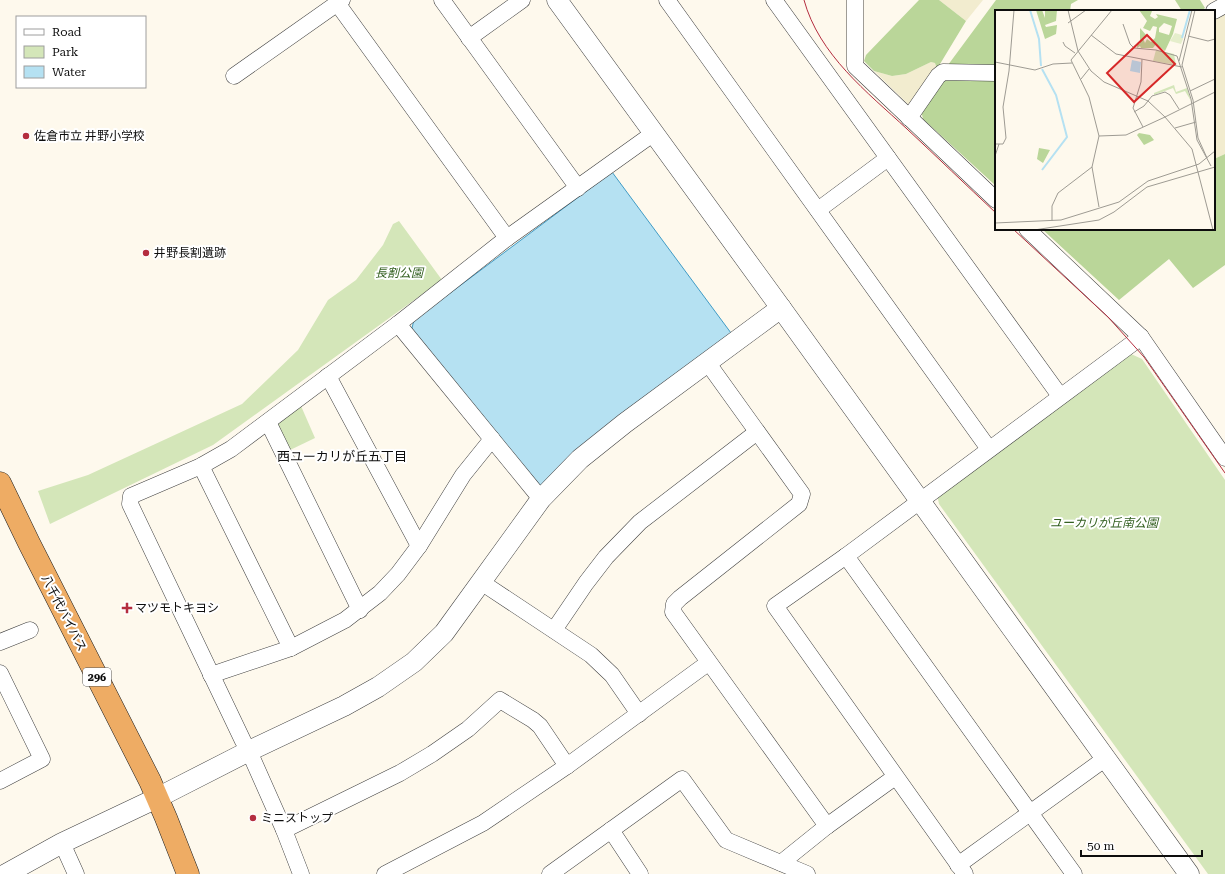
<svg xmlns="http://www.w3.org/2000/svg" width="1225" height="874" font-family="'Roboto Serif','Noto Sans JP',serif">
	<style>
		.farmland { fill: #f2eccf }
		.green { fill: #d4e6b9 }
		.forest { fill: #bad699 }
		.water { fill: #b5e1f2; stroke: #409bc5 }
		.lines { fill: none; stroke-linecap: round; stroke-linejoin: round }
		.minor-casing { stroke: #404040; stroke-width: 17 }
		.tertiary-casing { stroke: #404040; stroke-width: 21 }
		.trunk-casing { stroke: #1e1e1e; stroke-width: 23 }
		.minor { stroke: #fff; stroke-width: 16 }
		.tertiary { stroke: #fff; stroke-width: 20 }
		.trunk { stroke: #eeac64; stroke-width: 22 }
		.tram { stroke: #b42d3f; stroke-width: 1 }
		.poi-dot { fill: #b42d3f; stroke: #fff; stroke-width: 1.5 }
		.labels { text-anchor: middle; stroke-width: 4; stroke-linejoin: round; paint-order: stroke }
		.shield { fill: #fff; stroke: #565656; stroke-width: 1 }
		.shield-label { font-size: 11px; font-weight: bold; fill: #0d0d0d }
		.poi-label { font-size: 12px; fill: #0d0d0d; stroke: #fff; text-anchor: start }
		.park-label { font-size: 12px; font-style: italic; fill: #346021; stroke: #fff }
		.street-label { font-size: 12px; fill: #0d0d0d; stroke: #fff }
		.neighbourhood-label { font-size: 13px; fill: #0d0d0d; stroke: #fff }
		.inset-river { fill: none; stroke: #b5e1f2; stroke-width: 2 }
		.inset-road { fill: none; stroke: #9e9b93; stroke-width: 1 }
		.view { fill: #d62828; fill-opacity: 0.15; stroke: #d62828; stroke-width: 2 }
		.inset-edge { fill: none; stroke: #0d0d0d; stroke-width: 2 }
	</style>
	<rect width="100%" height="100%" fill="#fef9ed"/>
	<g class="farmland">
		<path d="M 939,0 L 983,0 L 966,21 Z"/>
		<path d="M 1225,11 L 1225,154 L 1214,159 L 1214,16 Z"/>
		<path d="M 931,62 L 935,63 L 937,69 L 909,105 L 874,71 L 892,76 L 906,74 Z"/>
	</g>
	<g class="green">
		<path d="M 399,221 L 442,280 L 213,445 L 50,524 L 38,491 L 88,475 L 242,404 L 298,350 L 328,300 L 356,280 L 383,245 L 393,224 Z"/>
		<path d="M 1131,354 L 1142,359 L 1225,480 L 1225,874 L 1208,874 L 939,504 L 937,494 Z"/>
		<path d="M 301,406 L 315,438 L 288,451 L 278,427 L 279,422 Z"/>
	</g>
	<g class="forest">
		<path d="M 919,0 L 939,0 L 966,21 L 937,69 L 935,63 L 931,62 L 906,74 L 892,76 L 874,71 L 864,61 L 866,55 Z"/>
		<path d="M 996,0 L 1078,0 L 1071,4 L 1070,11 L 996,11 L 996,69 L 948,65 Z"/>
		<path d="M 1175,0 L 1200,0 L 1205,8 L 1201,11 L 1182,11 Z"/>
		<path d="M 996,77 L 996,186 L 923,119 L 921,110 L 943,79 Z"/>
		<path d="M 1225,154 L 1225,265 L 1193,288 L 1169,259 L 1119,300 L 1042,229 L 1214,229 L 1214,159 Z"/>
	</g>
	<path class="water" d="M 612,172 L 731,333 L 543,489 L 411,332 L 414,320 Z"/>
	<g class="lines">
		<defs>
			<g id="minor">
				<path d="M 442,0 L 578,188"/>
				<path d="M 667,0 L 989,449"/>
				<path d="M 774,0 L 1060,396"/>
				<path d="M 855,0 L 855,66 L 996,200"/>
				<path d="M 337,3 L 507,238"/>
				<path d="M 1214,11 L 1225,5"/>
				<path d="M 469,38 L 522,0"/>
				<path d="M 234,76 L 342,0"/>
				<path d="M 909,118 L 938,76 L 943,72 L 996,73"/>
				<path d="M 818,210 L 888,158"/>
				<path d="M 1027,229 L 1141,337 L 1225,458"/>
				<path d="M 398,324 L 541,499"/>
				<path d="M 707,362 L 802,494 L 799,504 L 680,598 L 674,604 L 673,612 L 827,826"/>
				<path d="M 328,376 L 419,546"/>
				<path d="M 268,422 L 360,610"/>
				<path d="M 201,466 L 291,648"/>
				<path d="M 846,556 L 1074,874"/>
				<path d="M 481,582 L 591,655 L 612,675 L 639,714"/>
				<path d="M 554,630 L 586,583 L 606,557 L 640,522 L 757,432"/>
				<path d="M 0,642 L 30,630"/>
				<path d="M 0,673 L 42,759 L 0,781"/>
				<path d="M 211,675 L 291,648 L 345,620 L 380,593 L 398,574 L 419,546 L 463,475 L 492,439"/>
				<path d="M 284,830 L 400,773 L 432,754 L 468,729 L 500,700 L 533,720 L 540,726 L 567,766"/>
				<path d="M 611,830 L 640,874"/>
				<path d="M 62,843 L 76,874"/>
				<path d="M 781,863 L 827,826 L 895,777"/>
				<path d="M 958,865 L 1106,758"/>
				<path d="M 301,874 L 284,830 L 249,751 L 243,741 L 130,504 L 131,496 L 201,466 L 231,449 L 398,324 L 507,238 L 654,133"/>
				<path d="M 385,874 L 483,823 L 567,766 L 708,663"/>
				<path d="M 550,874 L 682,779 L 726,840 L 807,874"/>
				<path d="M 965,874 L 775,606 L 846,556 L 1141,337"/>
			</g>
			<g id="tertiary">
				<path d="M 557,0 L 781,308 L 1189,874"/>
				<path d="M 6,874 L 62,843 L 157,798 L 249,751 L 344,706 L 378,687 L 414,662 L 444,633 L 541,499 L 580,459 L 625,423 L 781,308"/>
			</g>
			<path id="trunk" d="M 0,483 L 29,543 L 150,781 L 166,818 L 188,874"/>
		</defs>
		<use href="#minor" class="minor-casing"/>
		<use href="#tertiary" class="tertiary-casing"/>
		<use href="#trunk" class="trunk-casing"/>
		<use href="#minor" class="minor"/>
		<use href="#tertiary" class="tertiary"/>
		<use href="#trunk" class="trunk"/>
		<g class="tram">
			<path d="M 804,0 C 819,55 867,92 907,129 C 937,157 966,185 996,213"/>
			<path d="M 1013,229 L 1108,317 L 1144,357 L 1225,473"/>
		</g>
	</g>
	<g class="poi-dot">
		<circle cx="26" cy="136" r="4"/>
		<circle cx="146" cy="253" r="4"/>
		<path d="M125 602h4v4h4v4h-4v4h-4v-4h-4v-4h4z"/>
		<circle cx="253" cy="818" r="4"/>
	</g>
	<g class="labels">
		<rect class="shield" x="83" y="668" width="28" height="18" rx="3"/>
		<g class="shield-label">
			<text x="97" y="681">296</text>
		</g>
		<g class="poi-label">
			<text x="34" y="140">佐倉市立 井野小学校</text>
			<text x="154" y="257">井野長割遺跡</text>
			<text x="135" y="612">マツモトキヨシ</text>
			<text x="261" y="822">ミニストップ</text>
		</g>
		<g class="park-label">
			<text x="399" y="277">長割公園</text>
			<text x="1104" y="527">ユーカリが丘南公園</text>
		</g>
		<g class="street-label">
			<text transform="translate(64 613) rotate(63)" y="4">八千代バイパス</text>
		</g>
		<g class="neighbourhood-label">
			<text x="342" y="461">西ユーカリが丘五丁目</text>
		</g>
	</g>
	<g transform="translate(995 10)">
		<rect width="220" height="220" fill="#fef9ed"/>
		<path d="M 161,40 L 179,44 L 181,55 L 158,51 ZM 179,75 L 181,82 L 192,78 L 196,91 L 190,81 L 181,84 L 178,78 L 159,85 L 159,83 Z" fill="#d4e6b9"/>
		<path d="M 41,0 L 47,0 L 50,8 L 50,0 L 62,0 L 61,11 L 50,15 L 51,17 L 62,15 L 61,24 L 50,29 ZM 144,0 L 157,1 L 155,6 L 160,9 L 163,7 L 161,4 L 182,9 L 178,24 L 170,41 L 161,34 L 158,38 L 146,38 L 145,36 L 142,38 L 142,34 L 145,34 L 145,18 L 152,26 L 148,28 L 150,33 L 152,29 L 156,32 L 160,28 L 162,17 L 158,16 L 155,21 L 148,18 L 152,11 ZM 169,13 L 177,16 L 174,25 L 164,22 L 164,18 ZM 144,123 L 155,125 L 159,130 L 149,135 L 142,125 ZM 44,138 L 55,140 L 48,153 L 42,149 Z" fill="#bad699" fill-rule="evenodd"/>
		<path d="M 180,23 L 187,25 L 188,29 L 186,34 L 175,31 Z" fill="#e5eecb"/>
		<path d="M 137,50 L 146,52 L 145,63 L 135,61 Z" fill="#b5e1f2"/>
		<path class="inset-river" d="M 35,0 L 44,29 L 46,56M 187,28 L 195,0M 47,160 L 72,127 L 61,85 L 47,59"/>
		<path class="inset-road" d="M 73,0 L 83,41 L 96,61 L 109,72 L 153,91 L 170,107 L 220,82M 200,0 L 187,55 L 198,90 L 203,128 L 212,148M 73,13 L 91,0M 128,14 L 135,34 L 139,38 L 161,40 L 182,46 L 196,89 L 202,130 L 216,156M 96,25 L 121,44 L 187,57M 193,26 L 213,31 L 220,29M 68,32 L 70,36 L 80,43M 147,49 L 146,72 L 138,98 L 148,117M 184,51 L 197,0M 0,52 L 40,60 L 58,54 L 77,53M 86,69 L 94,59M 195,81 L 220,69M 139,102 L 149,96 L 157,86 L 170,82 L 175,85 L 184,99M 180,118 L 201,112M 104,126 L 131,125 L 170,107 L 197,139 L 218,220M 0,134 L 8,134 L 11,128 L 8,97 L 14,61 L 19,0M 0,146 L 4,134M 104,197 L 97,157 L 104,126 L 94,87 L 76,50 L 117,0M 57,211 L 57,196 L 63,183 L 97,157M 0,213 L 66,210 L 124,192 L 153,171 L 204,154 L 220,141M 39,220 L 104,210 L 119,202 L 152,177 L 220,157"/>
		<path class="view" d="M 152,25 L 180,54 L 139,92 L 112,63 Z"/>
		<rect width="220" height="220" class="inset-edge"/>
	</g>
	<rect x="16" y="16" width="130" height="72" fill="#ffffff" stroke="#9e9e9e"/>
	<rect x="24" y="29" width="20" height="6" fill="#ffffff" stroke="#9e9e9e"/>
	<text x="52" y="36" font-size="12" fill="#0d0d0d">Road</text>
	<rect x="24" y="46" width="20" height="12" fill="#d4e6b9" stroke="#9e9e9e"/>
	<text x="52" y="56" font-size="12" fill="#0d0d0d">Park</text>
	<rect x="24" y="66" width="20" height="12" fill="#b5e1f2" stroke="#9e9e9e"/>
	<text x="52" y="76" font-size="12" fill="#0d0d0d">Water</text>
	<path d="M1081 850v6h121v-6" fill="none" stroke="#0d0d0d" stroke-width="2"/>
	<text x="1087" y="850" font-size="12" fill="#0d0d0d" stroke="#ffffff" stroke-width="3" paint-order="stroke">50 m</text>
</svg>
